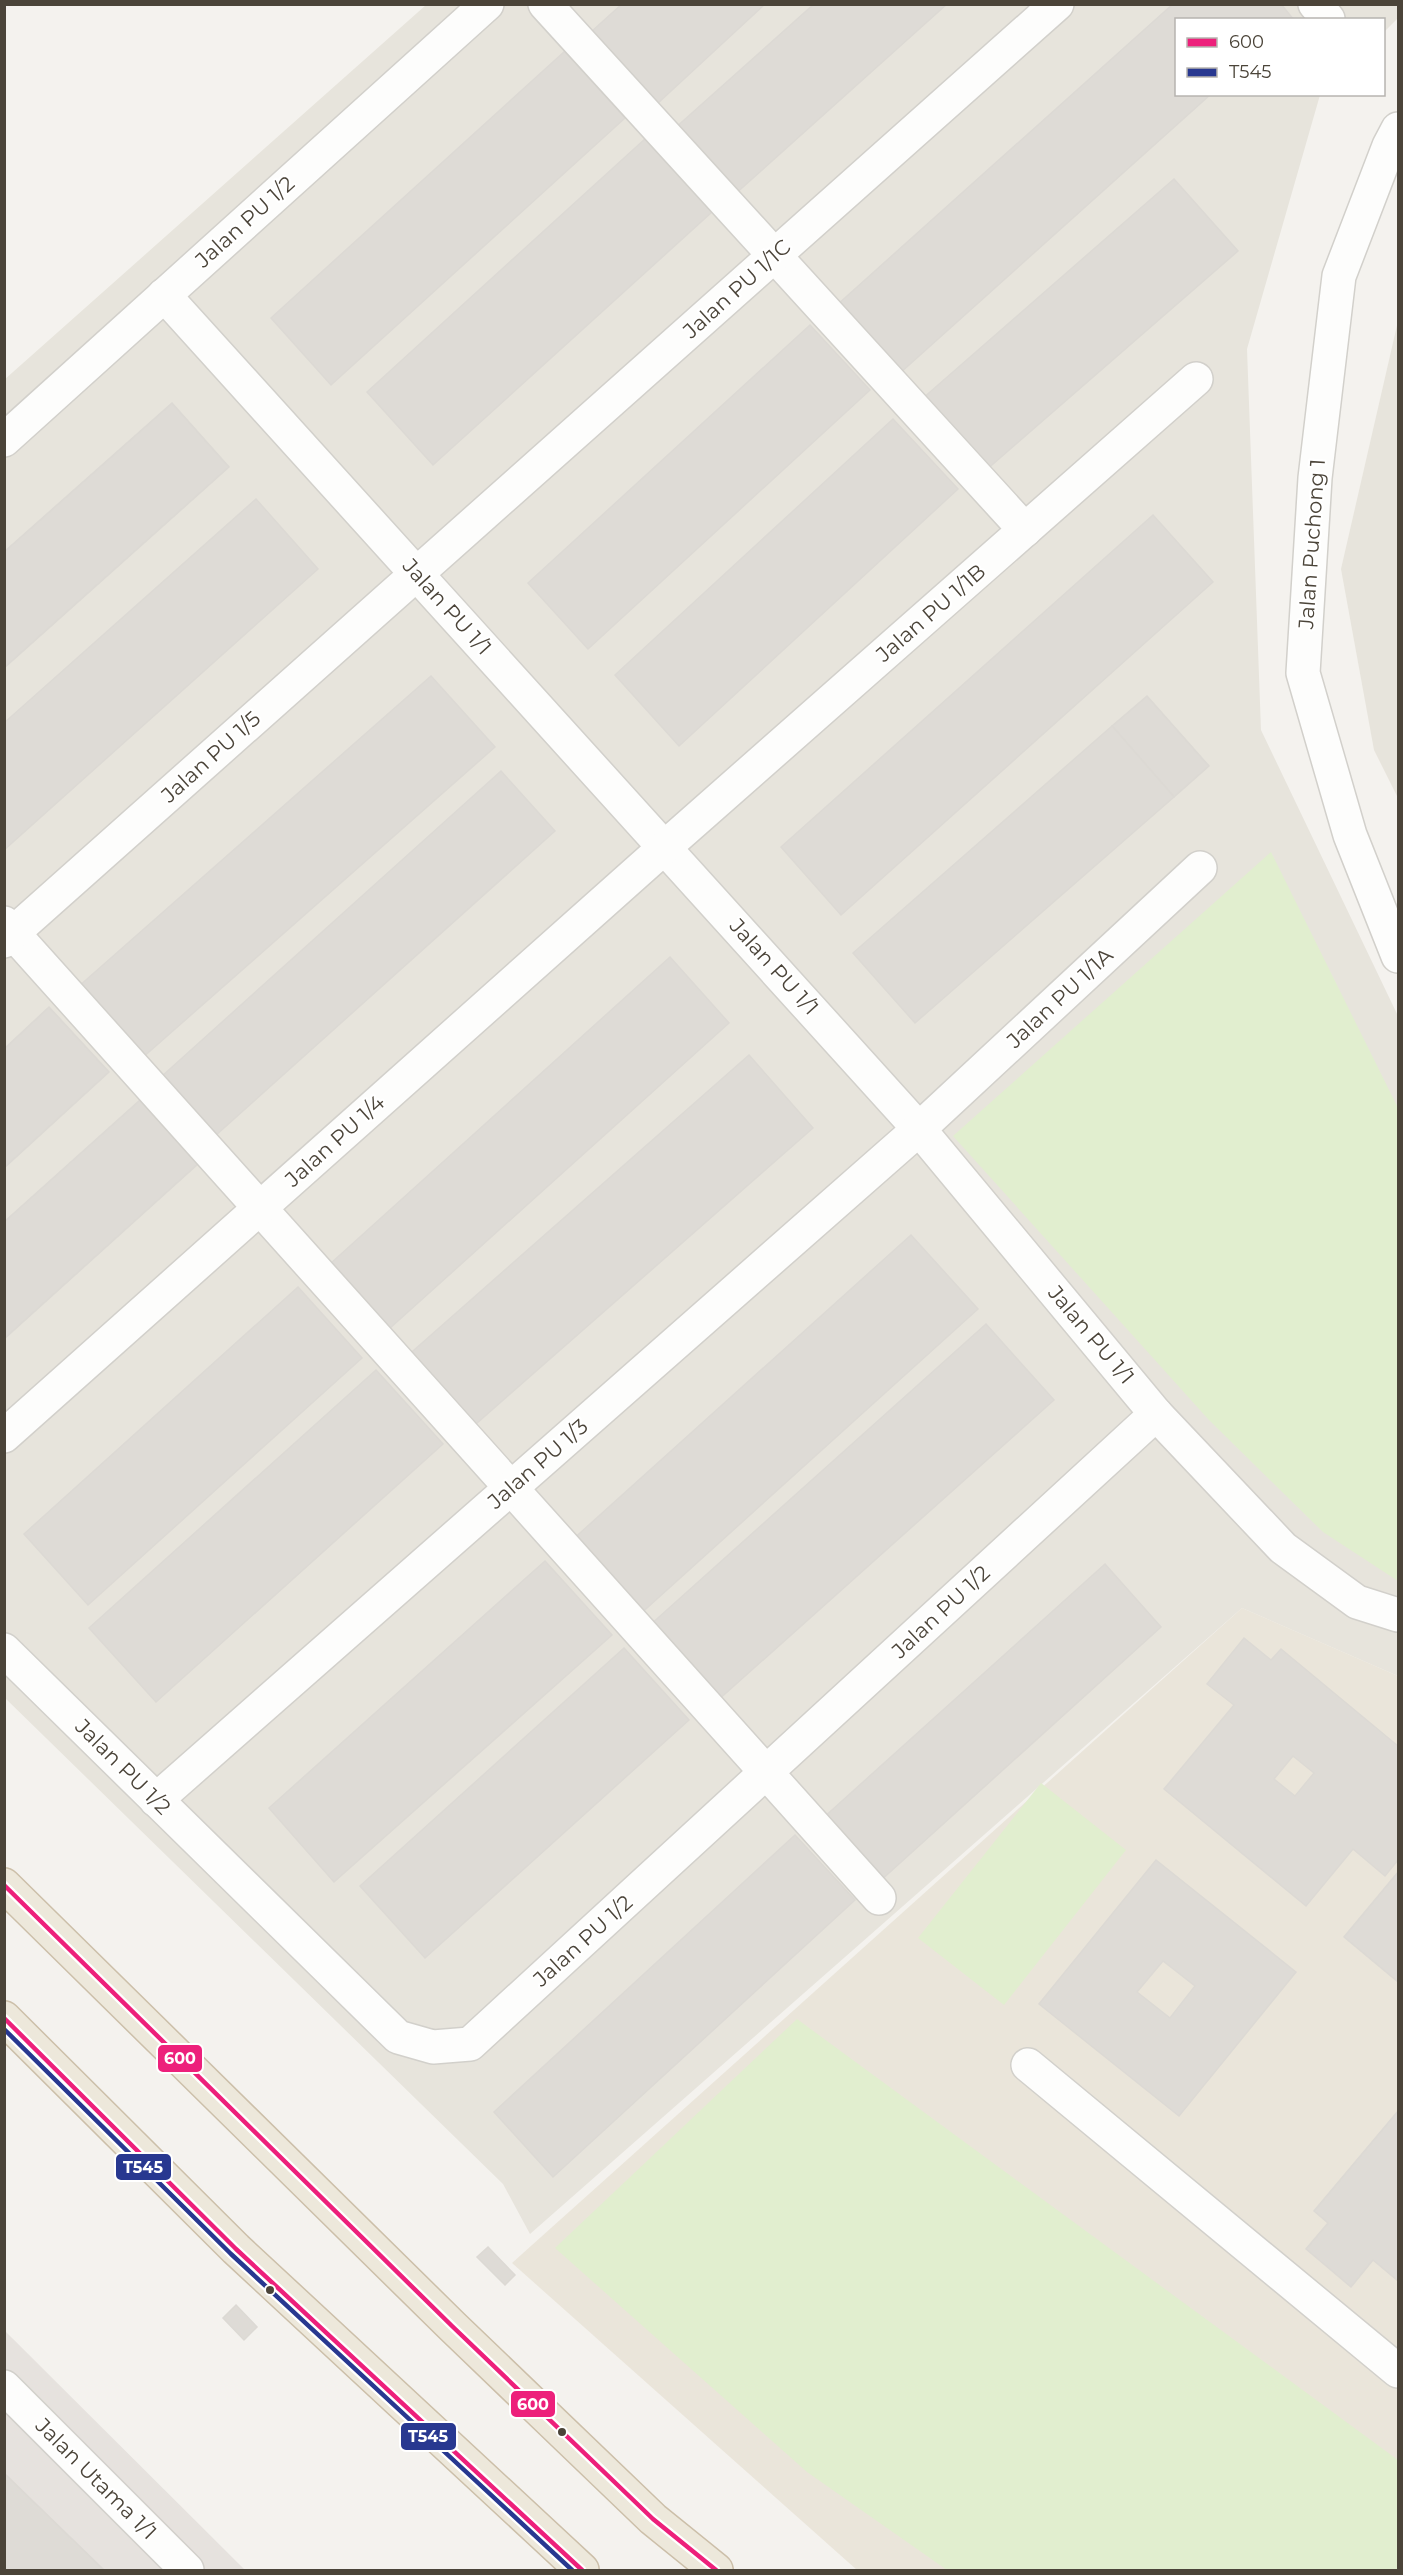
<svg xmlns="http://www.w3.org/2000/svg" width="1403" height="2575" font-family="Montserrat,sans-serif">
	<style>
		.residential { fill: #e7e4dc }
		.industrial { fill: #e6e2de }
		.education { fill: #eae5da }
		.green { fill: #e1eecf }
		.building { fill: #dedbd6; stroke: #dcd9d4; stroke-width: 1.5; fill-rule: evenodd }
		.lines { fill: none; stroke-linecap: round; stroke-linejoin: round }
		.minor-casing { stroke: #d2d0cb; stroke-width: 36 }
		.highway-casing { stroke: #ccbfa9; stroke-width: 36 }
		.minor { stroke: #fdfdfc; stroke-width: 33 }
		.highway { stroke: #ede8db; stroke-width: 33 }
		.bus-1-casing { stroke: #fff; stroke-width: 9 }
		.bus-2-casing { stroke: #fff; stroke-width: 9 }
		.bus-1 { stroke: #ed207b; stroke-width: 4.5 }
		.bus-2 { stroke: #283890; stroke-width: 4.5 }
		.bus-dot { fill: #4b4439; stroke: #fff; stroke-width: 2 }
		.labels { text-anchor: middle; stroke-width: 4.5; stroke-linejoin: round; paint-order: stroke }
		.street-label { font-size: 21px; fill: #4b4439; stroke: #fff }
		.line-badge { stroke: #fff; stroke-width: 2 }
		.badge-label { font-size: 16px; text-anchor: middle; font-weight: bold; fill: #fff }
	</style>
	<rect width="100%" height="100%" fill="#f4f2ee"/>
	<g class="residential">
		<path d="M 426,5 L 1398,5 L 1398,18 L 1384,32 L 1384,20 L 1176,20 L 1176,94 L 1320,95 L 1247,349 L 1261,730 L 1398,1016 L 1398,1676 L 1242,1608 L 530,2234 L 503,2184 L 5,1698 L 4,380 Z"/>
		<path d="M 1398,321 L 1398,798 L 1374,750 L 1341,569 Z"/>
	</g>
	<path class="industrial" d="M 5,2331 L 245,2570 L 5,2570 Z"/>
	<path class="education" d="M 1242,1608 L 1398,1676 L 1398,2570 L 857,2570 L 512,2263 Z"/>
	<g class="green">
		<path d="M 1271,852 L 1398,1108 L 1398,1581 L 1323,1532 L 1209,1420 L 953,1136 Z"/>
		<path d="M 1041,1783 L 1126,1850 L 1004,2005 L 918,1938 Z"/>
		<path d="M 797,2019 L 1398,2460 L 1398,2570 L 947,2570 L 807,2472 L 555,2248 Z"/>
	</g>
	<g class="building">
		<path d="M 622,4 L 765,4 L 657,104 L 591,32 Z"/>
		<path d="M 814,4 L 947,4 L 733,196 L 674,129 Z"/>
		<path d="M 1173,4 L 1281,4 L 1294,20 L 1176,20 L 1176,94 L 1211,94 L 899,374 L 837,305 Z"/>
		<path d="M 565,51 L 625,118 L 331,385 L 271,318 Z"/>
		<path d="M 646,138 L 712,212 L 433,465 L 367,392 Z"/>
		<path d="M 1174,179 L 1238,251 L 985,471 L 922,399 Z"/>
		<path d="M 810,325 L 870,390 L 588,649 L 528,583 Z"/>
		<path d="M 172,403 L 229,467 L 4,668 L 4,552 Z"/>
		<path d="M 893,419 L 958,489 L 679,746 L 615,675 Z"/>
		<path d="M 256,499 L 318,569 L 4,850 L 4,723 Z"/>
		<path d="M 1153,515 L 1213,582 L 841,915 L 781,847 Z"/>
		<path d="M 431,676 L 495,747 L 141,1059 L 78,987 Z"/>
		<path d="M 1147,696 L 1209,766 L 1174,797 L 1112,726 Z"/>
		<path d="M 1112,726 L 1174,797 L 915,1023 L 853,953 Z"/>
		<path d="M 501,771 L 555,831 L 215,1136 L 161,1077 Z"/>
		<path d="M 670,957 L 729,1023 L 389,1329 L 330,1264 Z"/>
		<path d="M 49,1007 L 109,1072 L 4,1168 L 4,1049 Z"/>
		<path d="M 749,1055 L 813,1128 L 468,1431 L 405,1358 Z"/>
		<path d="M 140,1100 L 198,1164 L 4,1339 L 4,1222 Z"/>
		<path d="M 911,1235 L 978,1309 L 637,1617 L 570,1542 Z"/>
		<path d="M 298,1287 L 362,1358 L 88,1605 L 24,1534 Z"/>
		<path d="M 986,1324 L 1054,1400 L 716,1702 L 649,1626 Z"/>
		<path d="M 376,1370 L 443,1444 L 156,1702 L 89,1628 Z"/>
		<path d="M 545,1561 L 612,1635 L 334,1882 L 269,1808 Z"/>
		<path d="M 1105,1564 L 1161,1627 L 879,1882 L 822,1819 Z"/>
		<path d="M 1244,1638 L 1271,1660 L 1281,1649 L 1398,1746 L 1398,1860 L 1385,1876 L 1353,1849 L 1306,1906 L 1164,1789 L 1234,1705 L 1207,1684 ZM 1293,1756 L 1314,1773 L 1295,1796 L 1274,1779 Z"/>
		<path d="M 624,1648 L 689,1720 L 425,1958 L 360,1886 Z"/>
		<path d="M 795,1835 L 855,1900 L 553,2177 L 494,2112 Z"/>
		<path d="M 1156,1860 L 1296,1972 L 1179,2116 L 1039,2004 ZM 1163,1961 L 1195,1986 L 1170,2018 L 1137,1992 Z"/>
		<path d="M 1398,1872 L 1398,1982 L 1344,1937 Z"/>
		<path d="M 1398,2111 L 1398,2281 L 1373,2260 L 1351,2287 L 1306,2249 L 1328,2223 L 1314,2211 Z"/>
		<path d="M 488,2247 L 515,2275 L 505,2285 L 477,2257 Z"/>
		<path d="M 236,2305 L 257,2327 L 244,2340 L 223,2318 Z"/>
		<path d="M 4,2473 L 104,2570 L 4,2570 Z"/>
	</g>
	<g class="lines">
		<defs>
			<g id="minor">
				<path d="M 545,4 L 1025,530"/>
				<path d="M 1315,4 L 1328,19"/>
				<path d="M 1398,129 L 1389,146 L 1339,276 L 1315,478 L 1303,673 L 1350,835 L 1398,956"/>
				<path d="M 164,295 L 919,1129 L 1156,1414 L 1283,1548 L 1357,1602 L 1398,1615"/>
				<path d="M 4,440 L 487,4"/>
				<path d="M 4,923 L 879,1898"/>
				<path d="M 4,941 L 1057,4"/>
				<path d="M 4,1436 L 665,847 L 1196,379"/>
				<path d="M 4,1650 L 398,2037 L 433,2047 L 470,2044 L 1156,1414"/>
				<path d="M 156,1800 L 919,1129 L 1200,868"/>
				<path d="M 1028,2065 L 1398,2371"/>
				<path d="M 4,2387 L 187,2570"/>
			</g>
			<g id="highway">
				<path d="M 4,1885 L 452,2326 L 653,2519 L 716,2570"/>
				<path d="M 4,2018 L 236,2249 L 582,2570"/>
			</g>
		</defs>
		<use href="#minor" class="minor-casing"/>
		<use href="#highway" class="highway-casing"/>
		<use href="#minor" class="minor"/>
		<use href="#highway" class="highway"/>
		<defs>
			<g id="bus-1">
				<path d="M 4,1885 L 452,2326 L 653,2519 L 716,2570"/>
				<path d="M 4,2018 L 236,2249 L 582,2570"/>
			</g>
			<path id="bus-2" d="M 4,2029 L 231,2254 L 572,2570"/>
		</defs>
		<use href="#bus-1" class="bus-1-casing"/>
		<use href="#bus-2" class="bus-2-casing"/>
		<use href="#bus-1" class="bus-1"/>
		<use href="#bus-2" class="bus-2"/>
	</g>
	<g class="bus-dot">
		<circle cx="270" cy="2290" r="5"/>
		<circle cx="562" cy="2432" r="5"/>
	</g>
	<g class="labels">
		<g class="street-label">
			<text transform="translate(245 222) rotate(-42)" y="7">Jalan PU 1/2</text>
			<text transform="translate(737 289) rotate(-42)" y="7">Jalan PU 1/1C</text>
			<text transform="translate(1312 544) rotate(-86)" y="7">Jalan Puchong 1</text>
			<text transform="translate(447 607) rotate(48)" y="7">Jalan PU 1/1</text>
			<text transform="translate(931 613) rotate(-41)" y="7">Jalan PU 1/1B</text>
			<text transform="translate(211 757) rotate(-42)" y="7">Jalan PU 1/5</text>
			<text transform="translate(774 967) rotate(48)" y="7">Jalan PU 1/1</text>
			<text transform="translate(1060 998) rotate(-43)" y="7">Jalan PU 1/1A</text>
			<text transform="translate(335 1141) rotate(-42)" y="7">Jalan PU 1/4</text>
			<text transform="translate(1091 1335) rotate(50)" y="7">Jalan PU 1/1</text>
			<text transform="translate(538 1464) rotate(-41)" y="7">Jalan PU 1/3</text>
			<text transform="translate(941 1612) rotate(-43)" y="7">Jalan PU 1/2</text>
			<text transform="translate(123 1767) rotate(45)" y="7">Jalan PU 1/2</text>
			<text transform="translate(583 1941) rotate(-42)" y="7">Jalan PU 1/2</text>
			<text transform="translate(96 2479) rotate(45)" y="7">Jalan Utama 1/1</text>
		</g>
	</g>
	<g class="line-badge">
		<rect x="157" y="2044" width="46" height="29" rx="6" fill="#ed207b"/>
		<rect x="115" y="2153" width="57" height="28" rx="6" fill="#283890"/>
		<rect x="510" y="2390" width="46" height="28" rx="6" fill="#ed207b"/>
		<rect x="400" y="2422" width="57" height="29" rx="6" fill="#283890"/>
	</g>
	<g class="badge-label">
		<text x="180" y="2064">600</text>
		<text x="143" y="2173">T545</text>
		<text x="533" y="2410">600</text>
		<text x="428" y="2442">T545</text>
	</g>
	<rect width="1403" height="2575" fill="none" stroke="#4b4439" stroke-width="12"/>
	<rect x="1175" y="18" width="210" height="78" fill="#ffffff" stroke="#b7b4b0" stroke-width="1.5"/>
	<rect x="1187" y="38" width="30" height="9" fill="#ed207b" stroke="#b7b4b0" stroke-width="1.5"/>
	<text x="1229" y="48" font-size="18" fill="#4b4439">600</text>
	<rect x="1187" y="68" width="30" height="9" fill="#283890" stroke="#b7b4b0" stroke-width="1.5"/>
	<text x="1229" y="78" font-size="18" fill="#4b4439">T545</text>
</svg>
